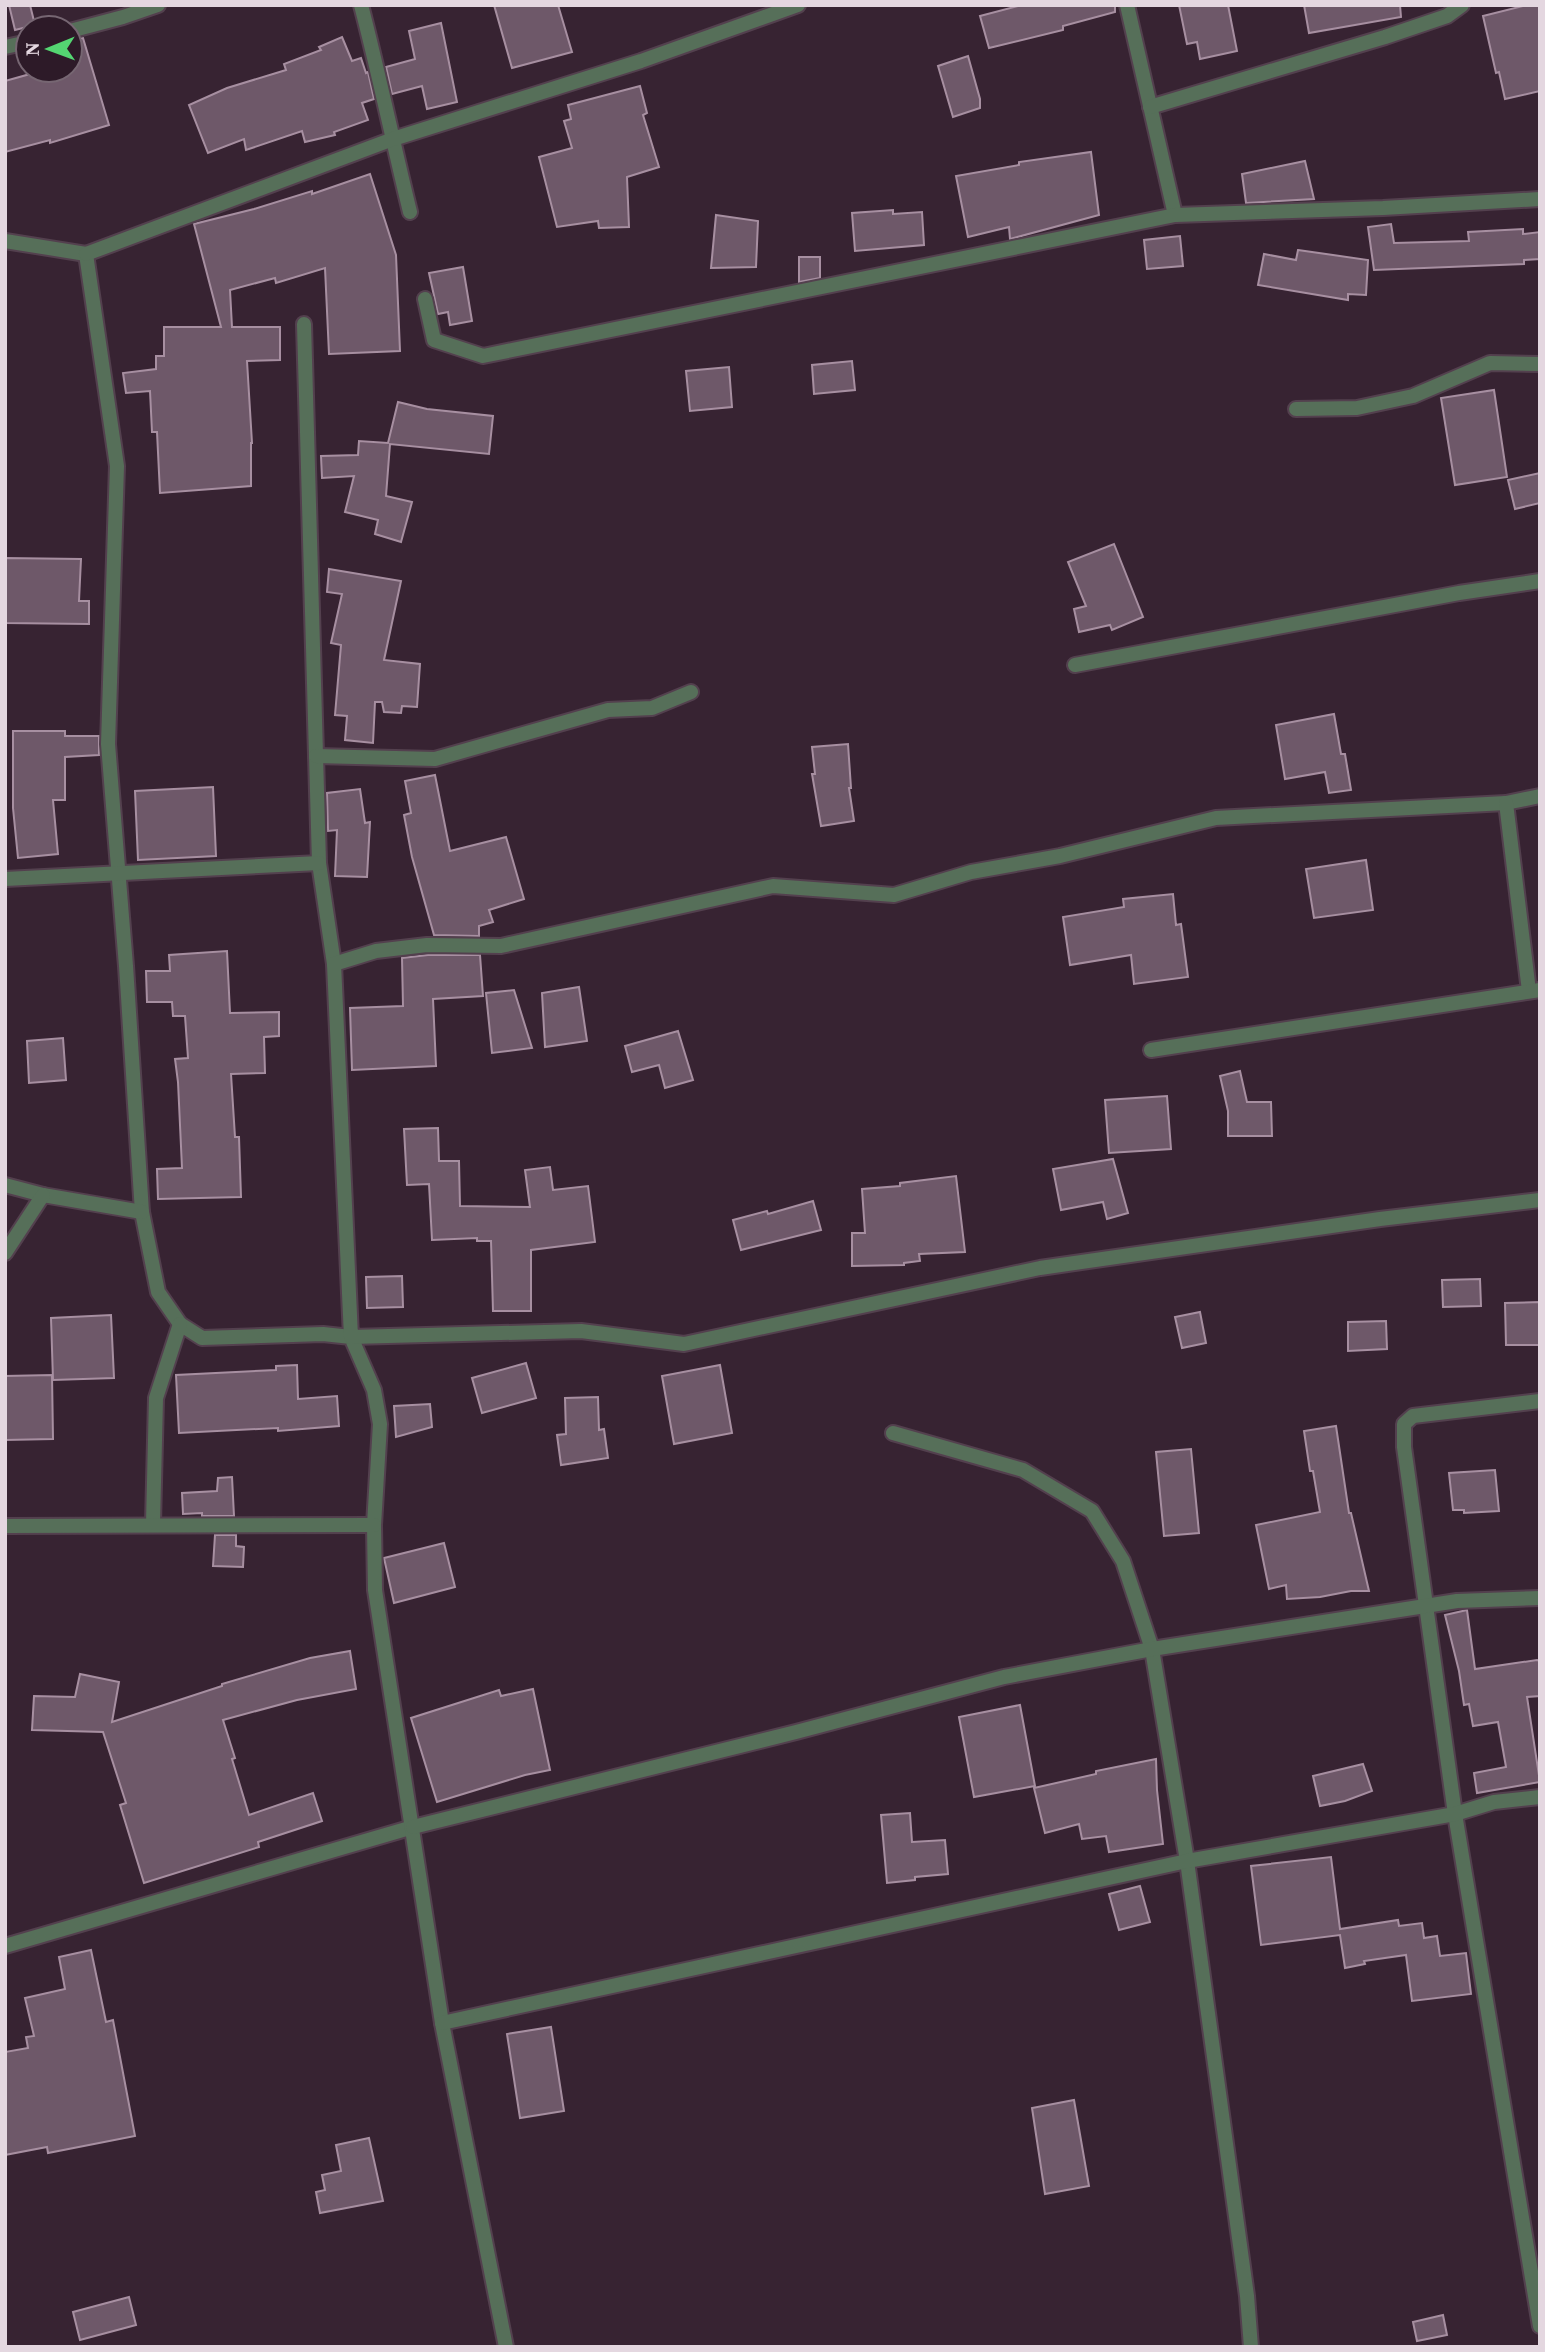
<svg xmlns="http://www.w3.org/2000/svg" width="1545" height="2352" font-family="'Source Serif 4',serif">
	<style>
		.building { fill: #6e5869; stroke: #a78fa1; stroke-width: 2 }
		.lines { fill: none; stroke-linecap: round; stroke-linejoin: round }
		.service-casing { stroke: #53404e; stroke-width: 18 }
		.minor-casing { stroke: #53404e; stroke-width: 18 }
		.service { stroke: #566f59; stroke-width: 14 }
		.minor { stroke: #566f59; stroke-width: 14 }
	</style>
	<rect width="100%" height="100%" fill="#372332"/>
	<g class="building">
		<path d="M 9,5 L 30,5 L 35,25 L 15,30 Z"/>
		<path d="M 494,5 L 558,5 L 572,52 L 512,68 Z"/>
		<path d="M 1022,5 L 1115,5 L 1115,12 L 1063,26 L 1063,30 L 989,48 L 980,16 Z"/>
		<path d="M 1179,5 L 1228,5 L 1237,51 L 1200,59 L 1197,42 L 1187,44 Z"/>
		<path d="M 1304,5 L 1400,5 L 1401,17 L 1309,33 Z"/>
		<path d="M 1527,5 L 1540,5 L 1540,91 L 1505,99 L 1499,72 L 1496,73 L 1483,16 Z"/>
		<path d="M 441,23 L 457,102 L 427,109 L 422,86 L 392,94 L 386,67 L 415,59 L 409,31 Z"/>
		<path d="M 342,37 L 352,61 L 361,58 L 366,73 L 368,72 L 374,99 L 362,103 L 368,120 L 334,132 L 335,135 L 305,142 L 302,131 L 246,150 L 244,139 L 208,153 L 189,105 L 227,88 L 286,70 L 284,64 L 321,50 L 319,47 Z"/>
		<path d="M 83,38 L 109,125 L 50,143 L 50,140 L 5,152 L 5,81 L 30,74 L 28,70 L 70,70 L 70,40 Z"/>
		<path d="M 968,56 L 980,99 L 980,108 L 953,117 L 938,66 Z"/>
		<path d="M 640,86 L 647,113 L 643,115 L 659,167 L 627,177 L 629,227 L 599,228 L 598,221 L 557,227 L 539,157 L 572,148 L 564,121 L 571,119 L 568,105 Z"/>
		<path d="M 1091,152 L 1099,215 L 1010,239 L 1009,227 L 968,237 L 956,176 L 1019,165 L 1019,162 Z"/>
		<path d="M 1305,161 L 1314,199 L 1246,203 L 1242,174 Z"/>
		<path d="M 370,174 L 396,255 L 400,351 L 329,354 L 325,268 L 276,283 L 275,278 L 230,290 L 232,327 L 280,327 L 280,360 L 247,361 L 252,443 L 251,443 L 251,486 L 160,493 L 157,432 L 152,432 L 150,391 L 126,393 L 123,373 L 156,369 L 156,356 L 164,356 L 164,327 L 221,327 L 194,224 L 254,209 L 312,191 L 312,194 Z"/>
		<path d="M 893,210 L 893,214 L 922,212 L 924,245 L 855,251 L 852,213 Z"/>
		<path d="M 716,215 L 758,221 L 756,267 L 711,268 Z"/>
		<path d="M 1391,224 L 1394,243 L 1469,241 L 1468,232 L 1523,229 L 1523,234 L 1540,232 L 1540,259 L 1524,260 L 1524,264 L 1374,270 L 1368,227 Z"/>
		<path d="M 1180,236 L 1183,266 L 1147,269 L 1144,240 Z"/>
		<path d="M 1298,250 L 1368,260 L 1366,295 L 1348,294 L 1348,300 L 1258,285 L 1264,254 L 1296,260 Z"/>
		<path d="M 799,257 L 820,257 L 820,278 L 799,282 Z"/>
		<path d="M 463,267 L 472,321 L 450,325 L 448,312 L 438,314 L 429,273 Z"/>
		<path d="M 852,361 L 855,390 L 814,394 L 812,365 Z"/>
		<path d="M 729,367 L 732,407 L 690,411 L 686,371 Z"/>
		<path d="M 1494,390 L 1507,477 L 1455,485 L 1441,398 Z"/>
		<path d="M 398,402 L 427,409 L 493,416 L 489,454 L 390,444 L 386,496 L 412,502 L 401,542 L 375,534 L 378,520 L 345,512 L 354,476 L 322,478 L 321,456 L 358,455 L 359,441 L 388,443 Z"/>
		<path d="M 1540,473 L 1540,503 L 1515,509 L 1508,480 Z"/>
		<path d="M 1114,544 L 1143,617 L 1112,630 L 1110,625 L 1079,632 L 1074,609 L 1086,606 L 1068,562 Z"/>
		<path d="M 5,558 L 81,559 L 79,601 L 89,601 L 89,624 L 5,623 Z"/>
		<path d="M 329,569 L 401,581 L 384,660 L 420,664 L 417,707 L 402,706 L 401,713 L 384,712 L 382,702 L 375,702 L 373,743 L 345,740 L 347,716 L 335,715 L 341,645 L 331,643 L 342,594 L 327,592 Z"/>
		<path d="M 1334,714 L 1341,754 L 1345,754 L 1351,790 L 1329,793 L 1325,772 L 1285,779 L 1276,725 Z"/>
		<path d="M 13,731 L 65,731 L 65,736 L 99,736 L 99,755 L 65,757 L 65,800 L 53,800 L 58,854 L 18,858 L 13,808 Z"/>
		<path d="M 848,744 L 851,788 L 849,788 L 854,821 L 821,826 L 812,774 L 815,774 L 812,747 Z"/>
		<path d="M 435,775 L 450,851 L 506,837 L 524,899 L 489,910 L 493,922 L 479,926 L 479,936 L 434,935 L 412,857 L 404,815 L 411,813 L 405,781 Z"/>
		<path d="M 213,787 L 216,856 L 138,860 L 135,791 Z"/>
		<path d="M 360,789 L 365,823 L 370,822 L 367,877 L 335,876 L 337,830 L 328,831 L 327,793 Z"/>
		<path d="M 1366,860 L 1373,910 L 1314,918 L 1306,869 Z"/>
		<path d="M 1173,894 L 1176,925 L 1181,924 L 1188,977 L 1134,984 L 1131,955 L 1070,965 L 1063,917 L 1124,907 L 1123,899 Z"/>
		<path d="M 227,951 L 230,1013 L 279,1012 L 279,1036 L 264,1037 L 265,1073 L 231,1074 L 235,1137 L 239,1137 L 241,1197 L 158,1199 L 157,1169 L 182,1168 L 178,1082 L 175,1059 L 188,1058 L 185,1016 L 173,1016 L 172,1002 L 147,1002 L 146,971 L 170,971 L 169,955 Z"/>
		<path d="M 428,955 L 480,955 L 483,996 L 433,999 L 436,1066 L 352,1070 L 350,1008 L 403,1006 L 402,958 Z"/>
		<path d="M 579,987 L 587,1041 L 545,1047 L 542,993 Z"/>
		<path d="M 514,990 L 532,1048 L 492,1053 L 486,993 Z"/>
		<path d="M 678,1031 L 693,1080 L 665,1088 L 659,1065 L 632,1072 L 625,1046 Z"/>
		<path d="M 63,1038 L 66,1080 L 29,1083 L 27,1041 Z"/>
		<path d="M 1240,1071 L 1247,1102 L 1271,1102 L 1272,1136 L 1228,1136 L 1228,1111 L 1220,1076 Z"/>
		<path d="M 1167,1096 L 1171,1149 L 1109,1153 L 1105,1100 Z"/>
		<path d="M 438,1128 L 439,1161 L 459,1161 L 460,1206 L 530,1207 L 525,1170 L 550,1167 L 553,1190 L 588,1186 L 595,1242 L 531,1250 L 531,1311 L 493,1311 L 491,1241 L 477,1241 L 477,1238 L 432,1240 L 429,1184 L 407,1185 L 404,1129 Z"/>
		<path d="M 1113,1159 L 1128,1213 L 1107,1219 L 1103,1202 L 1061,1210 L 1053,1169 Z"/>
		<path d="M 956,1176 L 965,1252 L 919,1254 L 920,1261 L 904,1263 L 904,1265 L 852,1266 L 852,1233 L 865,1233 L 862,1189 L 900,1186 L 900,1183 Z"/>
		<path d="M 813,1201 L 821,1230 L 741,1250 L 733,1220 L 767,1211 L 768,1214 Z"/>
		<path d="M 402,1276 L 403,1307 L 367,1308 L 366,1277 Z"/>
		<path d="M 1480,1279 L 1481,1306 L 1443,1307 L 1442,1280 Z"/>
		<path d="M 1540,1302 L 1540,1345 L 1506,1345 L 1505,1303 Z"/>
		<path d="M 1200,1312 L 1206,1343 L 1182,1348 L 1175,1317 Z"/>
		<path d="M 111,1315 L 114,1378 L 53,1380 L 51,1318 Z"/>
		<path d="M 1386,1321 L 1387,1349 L 1348,1351 L 1348,1322 Z"/>
		<path d="M 526,1363 L 536,1398 L 482,1413 L 472,1378 Z"/>
		<path d="M 297,1365 L 298,1399 L 337,1396 L 339,1426 L 278,1431 L 278,1428 L 179,1433 L 176,1375 L 276,1370 L 276,1366 Z"/>
		<path d="M 720,1365 L 732,1433 L 674,1444 L 662,1376 Z"/>
		<path d="M 52,1375 L 53,1439 L 5,1440 L 5,1376 Z"/>
		<path d="M 598,1397 L 599,1430 L 604,1429 L 608,1458 L 561,1465 L 557,1435 L 566,1434 L 565,1398 Z"/>
		<path d="M 430,1404 L 432,1427 L 396,1437 L 394,1406 Z"/>
		<path d="M 1336,1426 L 1349,1513 L 1351,1513 L 1369,1591 L 1351,1591 L 1320,1597 L 1287,1599 L 1286,1585 L 1269,1589 L 1256,1525 L 1320,1512 L 1313,1471 L 1310,1471 L 1304,1431 Z"/>
		<path d="M 1191,1449 L 1199,1533 L 1164,1536 L 1156,1452 Z"/>
		<path d="M 1495,1470 L 1499,1511 L 1464,1513 L 1464,1510 L 1453,1510 L 1449,1473 Z"/>
		<path d="M 232,1477 L 234,1516 L 202,1516 L 202,1513 L 183,1514 L 182,1493 L 217,1491 L 218,1478 Z"/>
		<path d="M 215,1535 L 236,1535 L 236,1546 L 244,1547 L 243,1567 L 213,1566 Z"/>
		<path d="M 444,1543 L 455,1587 L 394,1603 L 384,1558 Z"/>
		<path d="M 1467,1610 L 1475,1669 L 1537,1660 L 1540,1661 L 1540,1696 L 1527,1697 L 1540,1782 L 1477,1793 L 1474,1773 L 1506,1767 L 1498,1722 L 1473,1726 L 1469,1704 L 1464,1705 L 1459,1671 L 1445,1615 Z"/>
		<path d="M 350,1651 L 356,1689 L 297,1700 L 223,1720 L 235,1758 L 232,1759 L 249,1815 L 313,1793 L 322,1821 L 258,1842 L 259,1847 L 144,1883 L 120,1805 L 126,1803 L 103,1732 L 32,1730 L 34,1696 L 75,1697 L 80,1674 L 119,1682 L 112,1722 L 222,1686 L 222,1684 L 310,1658 Z"/>
		<path d="M 533,1689 L 550,1770 L 525,1775 L 437,1802 L 411,1718 L 499,1690 L 501,1696 Z"/>
		<path d="M 1020,1705 L 1035,1786 L 974,1797 L 959,1717 Z"/>
		<path d="M 1156,1759 L 1157,1790 L 1163,1844 L 1109,1852 L 1106,1836 L 1082,1839 L 1079,1824 L 1045,1833 L 1034,1788 L 1096,1774 L 1096,1771 Z"/>
		<path d="M 1363,1764 L 1372,1791 L 1345,1801 L 1320,1806 L 1313,1776 Z"/>
		<path d="M 910,1813 L 912,1842 L 945,1840 L 948,1874 L 915,1877 L 915,1880 L 887,1883 L 881,1815 Z"/>
		<path d="M 1331,1857 L 1340,1929 L 1398,1920 L 1399,1926 L 1422,1923 L 1424,1938 L 1437,1936 L 1440,1956 L 1466,1953 L 1471,1994 L 1412,2001 L 1406,1955 L 1364,1961 L 1365,1964 L 1345,1968 L 1340,1935 L 1261,1945 L 1251,1866 Z"/>
		<path d="M 1140,1886 L 1150,1922 L 1119,1930 L 1109,1894 Z"/>
		<path d="M 91,1950 L 106,2022 L 113,2020 L 135,2136 L 48,2153 L 47,2147 L 5,2155 L 5,2052 L 28,2048 L 26,2037 L 34,2036 L 25,1998 L 65,1989 L 59,1957 Z"/>
		<path d="M 551,2027 L 564,2111 L 520,2118 L 507,2034 Z"/>
		<path d="M 1074,2100 L 1089,2186 L 1045,2194 L 1032,2108 Z"/>
		<path d="M 369,2138 L 383,2201 L 320,2213 L 316,2192 L 325,2190 L 322,2175 L 341,2171 L 336,2145 Z"/>
		<path d="M 129,2297 L 136,2325 L 80,2340 L 73,2312 Z"/>
		<path d="M 1443,2315 L 1447,2335 L 1417,2341 L 1413,2322 Z"/>
	</g>
	<g class="lines">
		<defs>
			<path id="service" d="M 5,1946 L 413,1827"/>
			<g id="minor">
				<path d="M 361,5 C 379,74 393,143 410,212"/>
				<path d="M 1127,5 L 1175,215"/>
				<path d="M 70,31 L 123,17 L 158,5"/>
				<path d="M 5,47 L 28,42"/>
				<path d="M 1150,107 L 1385,37 L 1447,16 L 1462,5"/>
				<path d="M 5,241 L 86,254 L 117,466 L 108,744 L 126,966 L 142,1212 L 158,1292 L 180,1324 L 202,1338 L 323,1334 L 351,1337 L 374,1390 L 380,1424 L 374,1525 L 375,1590 L 442,2023 L 506,2347"/>
				<path d="M 86,254 L 393,139 L 641,61 L 798,5"/>
				<path d="M 425,299 L 434,340 L 483,356 L 1175,215 L 1383,208 L 1540,199"/>
				<path d="M 304,324 L 319,863 L 334,964"/>
				<path d="M 1296,409 L 1357,408 L 1413,396 L 1490,363 L 1540,364"/>
				<path d="M 1075,665 L 1459,593 L 1540,581"/>
				<path d="M 316,756 L 435,759 L 608,710 L 652,708 L 691,692"/>
				<path d="M 1540,796 L 1506,803 L 1216,818 L 1060,856 L 971,872 L 894,895 L 773,886 L 501,946 L 427,945 L 376,951 L 334,964 L 351,1337 L 581,1331 L 684,1344 L 1040,1268 L 1380,1219 L 1540,1200"/>
				<path d="M 1506,803 L 1529,991"/>
				<path d="M 5,879 L 319,863"/>
				<path d="M 1151,1050 L 1540,990"/>
				<path d="M 5,1185 L 43,1195 L 142,1212"/>
				<path d="M 5,1253 L 43,1195"/>
				<path d="M 1540,1401 L 1413,1416 L 1404,1424 L 1404,1447 L 1455,1814 L 1540,2326"/>
				<path d="M 893,1433 L 1023,1470 L 1092,1511 L 1123,1561 L 1152,1649 L 1187,1861 L 1247,2296 L 1251,2347"/>
				<path d="M 153,1524 L 156,1398 L 180,1324"/>
				<path d="M 5,1526 L 374,1525"/>
				<path d="M 413,1827 L 796,1732 L 1004,1677 L 1152,1649 L 1457,1601 L 1540,1598"/>
				<path d="M 442,2023 L 1187,1861 L 1455,1814 L 1494,1802 L 1540,1797"/>
			</g>
		</defs>
		<use href="#service" class="service-casing"/>
		<use href="#minor" class="minor-casing"/>
		<use href="#service" class="service"/>
		<use href="#minor" class="minor"/>
	</g>
	<rect width="1545" height="2352" fill="none" stroke="#e4d7e0" stroke-width="14"/>
	<g transform="translate(49 49) rotate(269)"><circle r="33" fill="#2d1a28" stroke="#766672" stroke-width="2"/>
	<path d="M0-5L12 26L0 18L-12 26Z" fill="#54d672"/>
	<text y="-10" font-size="19" font-weight="bold" text-anchor="middle" fill="#e4d7e0">N</text>
	</g>
</svg>
